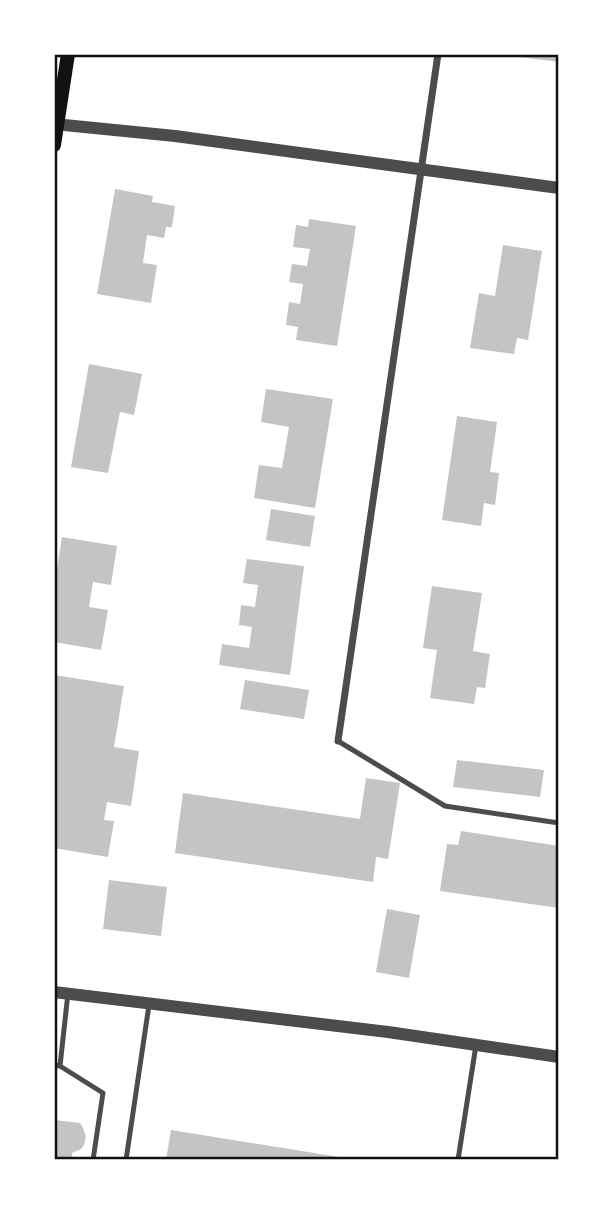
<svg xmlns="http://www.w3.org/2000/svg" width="613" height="1214" font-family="Literata,serif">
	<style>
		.building { fill: #c4c4c4 }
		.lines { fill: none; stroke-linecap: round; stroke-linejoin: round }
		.service { stroke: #4c4c4c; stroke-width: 5 }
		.minor { stroke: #4c4c4c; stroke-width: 7 }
		.tertiary { stroke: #4c4c4c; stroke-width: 12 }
		.secondary { stroke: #111; stroke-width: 14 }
		.neatline { fill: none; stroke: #111; stroke-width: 2.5 }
	</style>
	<rect width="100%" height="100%" fill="#fff"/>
	<g class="building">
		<path d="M 519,54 L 559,54 L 559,62 L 519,57 Z"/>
		<path d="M 115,189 L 153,196 L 152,202 L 175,206 L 172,227 L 166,227 L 164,238 L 147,235 L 143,263 L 157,265 L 151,303 L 97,294 Z"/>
		<path d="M 309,219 L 356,226 L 337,346 L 296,340 L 298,327 L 286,325 L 289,302 L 300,304 L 303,284 L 289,282 L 292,264 L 307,266 L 310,249 L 293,247 L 296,225 L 308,227 Z"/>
		<path d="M 503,245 L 542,251 L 528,340 L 517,338 L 514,354 L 470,348 L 479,293 L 495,296 Z"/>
		<path d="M 89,364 L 142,374 L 134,415 L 120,412 L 108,473 L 71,467 Z"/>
		<path d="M 266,389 L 333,399 L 315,508 L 254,498 L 259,465 L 282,468 L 289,427 L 261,422 Z"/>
		<path d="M 457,416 L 497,422 L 490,472 L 499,473 L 495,505 L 484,503 L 481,526 L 442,520 Z"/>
		<path d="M 271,509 L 315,516 L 310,547 L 266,540 Z"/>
		<path d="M 62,537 L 117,546 L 111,585 L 93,582 L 89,607 L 108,610 L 101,650 L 54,642 L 54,588 Z"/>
		<path d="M 247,559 L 304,566 L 290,675 L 219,665 L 222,644 L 249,648 L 252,627 L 239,625 L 241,605 L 255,607 L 258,585 L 243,583 Z"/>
		<path d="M 432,586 L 482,593 L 473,651 L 490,654 L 485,688 L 477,687 L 474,704 L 430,698 L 437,650 L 423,648 Z"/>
		<path d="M 54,675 L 124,686 L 114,747 L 139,751 L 131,806 L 107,802 L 104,820 L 114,821 L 108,857 L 54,848 Z"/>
		<path d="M 245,680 L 309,690 L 304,719 L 240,709 Z"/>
		<path d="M 457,760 L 544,770 L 540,797 L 453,787 Z"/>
		<path d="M 366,778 L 400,783 L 388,859 L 376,857 L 373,882 L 175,853 L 183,793 L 360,819 Z"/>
		<path d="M 461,831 L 559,846 L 559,908 L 440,891 L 447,844 L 458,845 Z"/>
		<path d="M 109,880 L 167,887 L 161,936 L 103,929 Z"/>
		<path d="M 387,909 L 420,915 L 409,978 L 376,972 Z"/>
		<path d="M 54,1120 L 80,1123 L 83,1128 L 86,1136 L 84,1145 L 81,1149 L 72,1153 L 72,1160 L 54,1160 Z"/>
		<path d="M 171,1130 L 345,1158 L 345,1160 L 166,1160 Z"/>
	</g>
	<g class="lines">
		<g class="service">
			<path d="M 338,741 L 445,806 L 559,823"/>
			<path d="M 54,1065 L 60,1066 L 68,993"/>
			<path d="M 60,1066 L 103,1093 L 93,1160"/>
			<path d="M 126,1160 L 149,1005"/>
			<path d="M 458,1160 L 476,1045"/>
		</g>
		<path class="minor" d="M 338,741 L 438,54"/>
		<g class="tertiary">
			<path d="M 54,124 L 175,136 L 559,188"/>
			<path d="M 54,992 L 388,1032 L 559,1057"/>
		</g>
		<path class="secondary" d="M 54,145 L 68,54"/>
	</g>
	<rect width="613" height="1214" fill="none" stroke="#ffffff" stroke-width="112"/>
	<rect x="56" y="56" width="501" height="1102" class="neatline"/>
</svg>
